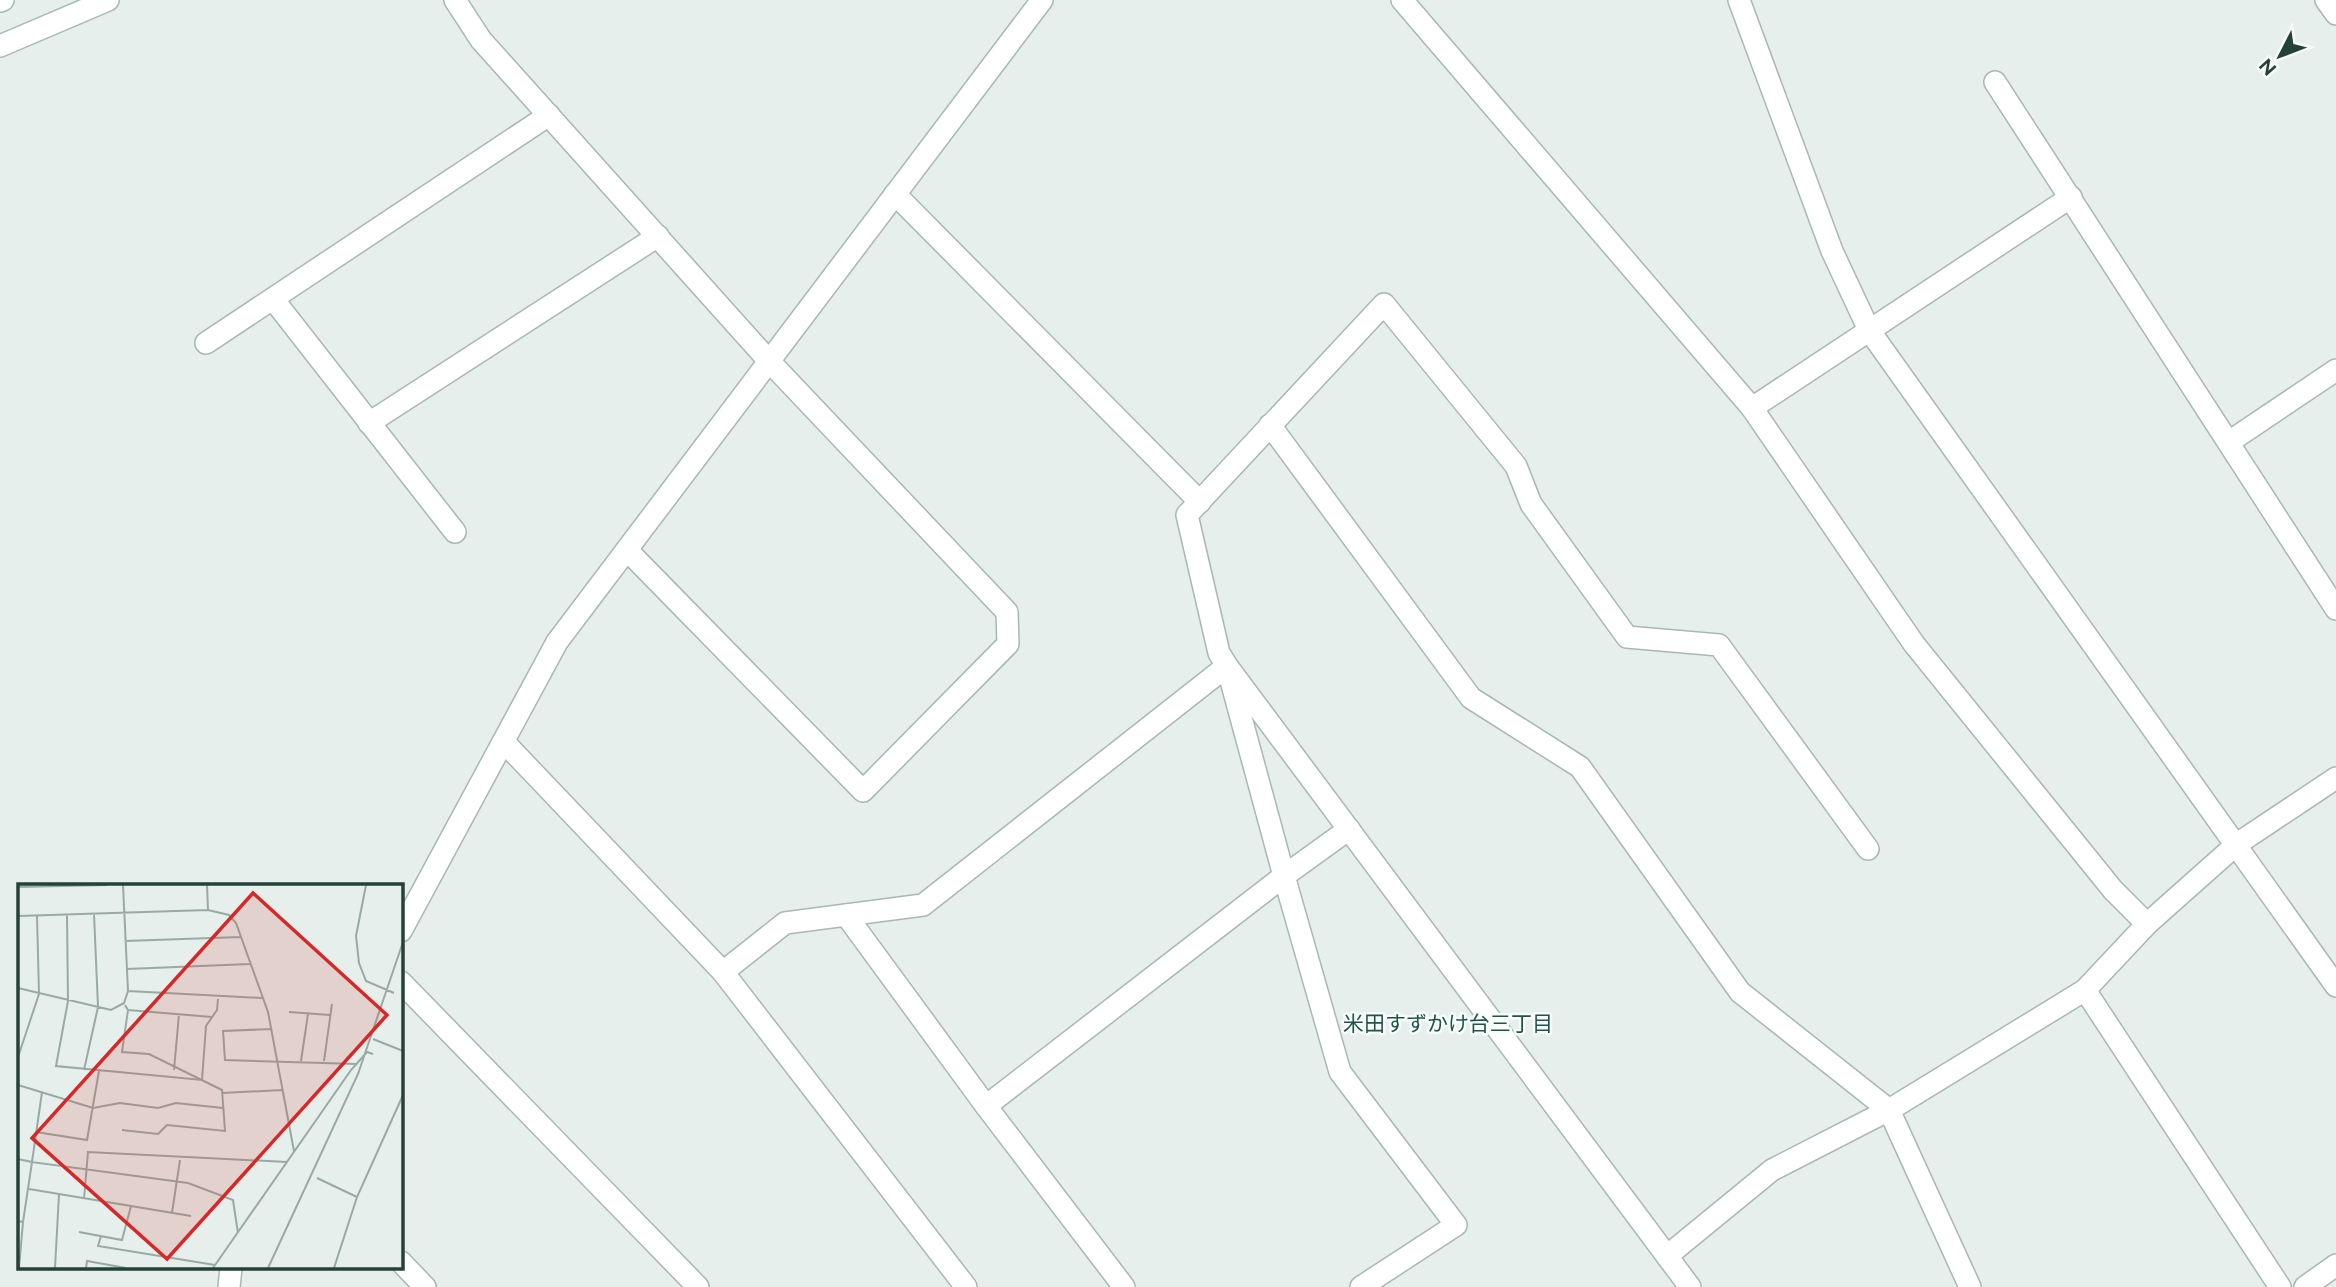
<svg xmlns="http://www.w3.org/2000/svg" width="2336" height="1287" font-family="Raleway,'Noto Sans JP',sans-serif">
	<style>
		.lines { fill: none; stroke-linecap: round; stroke-linejoin: round }
		.minor-casing { stroke: #a8b8b2; stroke-width: 24 }
		.secondary-casing { stroke: #a4bbb3; stroke-width: 24 }
		.minor { stroke: #fff; stroke-width: 21 }
		.secondary { stroke: #fff; stroke-width: 21 }
		.labels { text-anchor: middle; stroke-width: 5; stroke-linejoin: round; paint-order: stroke }
		.neighbourhood-label { font-size: 21px; fill: #1f5548; stroke: #f7fbf9 }
		.inset-road { fill: none; stroke: #98aaa4; stroke-width: 2 }
		.view { fill: #d62828; fill-opacity: 0.15; stroke: #d62828; stroke-width: 3.5 }
		.inset-edge { fill: none; stroke: #24423a; stroke-width: 3.5 }
	</style>
	<rect width="100%" height="100%" fill="#e6efeb"/>
	<g class="lines">
		<defs>
			<g id="minor">
				<path d="M 455,0 L 481,40 L 769,361 L 1007,612 L 1008,644 L 863,791 L 627,550"/>
				<path d="M 1402,0 L 1752,408 L 1914,644 L 2113,890 L 2147,924 L 2237,844 L 2336,778"/>
				<path d="M 1739,0 L 1832,251 L 1869,330 L 2336,986"/>
				<path d="M 2326,0 L 2336,14"/>
				<path d="M 1995,82 L 2336,609"/>
				<path d="M 895,194 L 1200,502"/>
				<path d="M 273,299 L 455,532"/>
				<path d="M 206,343 L 549,115"/>
				<path d="M 1752,408 L 2071,197"/>
				<path d="M 369,423 L 658,236"/>
				<path d="M 1270,425 L 1471,698 L 1580,767 L 1740,992 L 1889,1110 L 1970,1287"/>
				<path d="M 2229,442 L 2336,370"/>
				<path d="M 504,742 L 723,972 L 966,1287"/>
				<path d="M 846,915 L 986,1106 L 1124,1287"/>
				<path d="M 401,931 L 557,642 L 1042,0"/>
				<path d="M 723,972 L 785,923 L 923,905 L 1227,666 L 1690,1287"/>
				<path d="M 401,982 L 698,1287"/>
				<path d="M 2085,990 L 2147,924"/>
				<path d="M 986,1106 L 1284,876 L 1349,829"/>
				<path d="M 1667,1256 L 1772,1170 L 1889,1110 L 2085,990 L 2280,1287"/>
				<path d="M 401,1262 L 425,1287"/>
				<path d="M 229,1287 L 231,1268"/>
				<path d="M 1361,1287 L 1456,1225 L 1340,1072 L 1284,876 L 1227,666 L 1219,653 L 1187,515 L 1384,304 L 1516,466 L 1531,504 L 1627,637 L 1719,645 L 1868,849"/>
				<path d="M 2305,1287 L 2336,1265"/>
			</g>
			<g id="secondary">
				<path d="M 0,1 L 3,0"/>
				<path d="M 0,46 L 108,0"/>
			</g>
		</defs>
		<use href="#minor" class="minor-casing"/>
		<use href="#secondary" class="secondary-casing"/>
		<use href="#minor" class="minor"/>
		<use href="#secondary" class="secondary"/>
	</g>
	<g class="labels">
		<g class="neighbourhood-label">
			<text x="1448" y="1031">米田すずかけ台三丁目</text>
		</g>
	</g>
	<g transform="translate(18 884)">
		<rect width="385" height="385" fill="#e6efeb"/>
		<path class="inset-road" d="M 189,1 L 190,26M 348,1 L 338,52 L 341,79 L 348,97 L 376,109M 0,3 L 89,1M 49,31 L 50,117 L 38,182 L 184,196 L 188,142 L 199,126 L 200,115M 0,32 L 190,26 L 211,31 L 218,39 L 250,128 L 276,267M 107,57 L 223,53M 109,85 L 232,80M 0,104 L 93,126 L 106,119 L 110,107 L 105,1M 110,107 L 244,114M 107,121 L 110,126 L 194,133M 271,128 L 312,131M 253,145 L 205,147 L 207,176 L 339,180M 355,155 L 385,167M 0,173 L 21,110 L 19,32M 283,177 L 290,130M 306,177 L 314,120M 66,186 L 80,123 L 76,30M 156,186 L 161,130M 0,201 L 75,224 L 102,219 L 140,224 L 158,219 L 205,224M 204,209 L 265,206M 104,246 L 140,250 L 149,241 L 207,247 L 204,206 L 131,170 L 104,168 L 110,126M 18,248 L 69,256 L 81,187M 0,275 L 14,278 L 24,208M 299,294 L 339,313M 11,305 L 173,332M 66,315 L 70,268 L 269,278M 154,329 L 162,276M 0,337 L 5,338 L 14,278 L 170,299 L 215,316 L 220,349M 61,348 L 104,356 L 113,322M 83,352 L 80,362 L 197,381M 1,384 L 5,338M 37,384 L 41,310M 68,384 L 69,377 L 108,384M 195,384 L 333,186 L 349,168 L 355,170M 250,384 L 340,190 L 385,58M 316,384 L 339,313 L 385,211"/>
		<path class="view" d="M 235,9 L 369,131 L 149,375 L 14,254 Z"/>
		<rect width="385" height="385" class="inset-edge"/>
	</g>
	<g transform="translate(2280 56) rotate(228)" stroke="#f7fbf9" stroke-width="5" paint-order="stroke">
	<path d="M0-5L12 26L0 18L-12 26Z" fill="#24423a"/>
	<text y="-10" font-size="19" font-weight="bold" text-anchor="middle" fill="#24423a">N</text>
	</g>
</svg>
